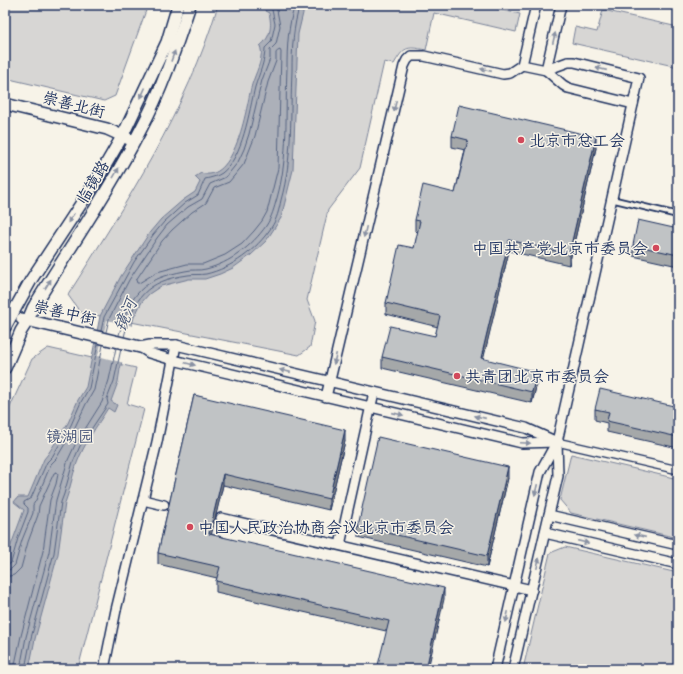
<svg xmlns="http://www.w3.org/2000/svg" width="683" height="674" font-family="Dekko,'LXGW WenKai TC',sans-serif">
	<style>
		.green { fill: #d7d6d4; stroke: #798299 }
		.water { fill: #acb0b9; stroke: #727c95 }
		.pier { fill: #f7f3e8 }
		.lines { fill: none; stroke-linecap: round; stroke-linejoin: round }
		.shore { stroke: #556382; stroke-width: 1 }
		.service-casing { stroke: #1b2f5e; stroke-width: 8 }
		.pedestrian-casing { stroke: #1b2f5e; stroke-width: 10 }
		.minor-casing { stroke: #1b2f5e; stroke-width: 12 }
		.tertiary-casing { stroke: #1b2f5e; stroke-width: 14 }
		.service { stroke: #f7f3e8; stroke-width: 4.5 }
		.pedestrian { stroke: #f7f3e8; stroke-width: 7 }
		.minor { stroke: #f7f3e8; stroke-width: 9 }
		.tertiary { stroke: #f7f3e8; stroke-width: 11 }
		.wall { fill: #a5a8a9; stroke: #1b2f5e }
		.shaded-wall { fill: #86888a; stroke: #1b2f5e }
		.building { fill: #c0c3c5; stroke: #1b2f5e }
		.oneway { fill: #8991a3 }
		.poi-dot { fill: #d1495b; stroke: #f7f3e8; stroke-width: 1.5 }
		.labels { text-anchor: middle; stroke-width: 3; stroke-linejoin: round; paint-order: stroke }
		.street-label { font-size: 16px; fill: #1b2f5e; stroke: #f7f3e8 }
		.poi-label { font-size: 16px; fill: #1b2f5e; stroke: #f7f3e8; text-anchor: start }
		.park-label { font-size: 16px; fill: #415076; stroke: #f7f3e8 }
		.water-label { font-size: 17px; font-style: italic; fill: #465679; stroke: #f7f3e8 }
	</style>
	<rect width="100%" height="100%" fill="#f7f3e8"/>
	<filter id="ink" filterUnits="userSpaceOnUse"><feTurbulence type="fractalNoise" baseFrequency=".025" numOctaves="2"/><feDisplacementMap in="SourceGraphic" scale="8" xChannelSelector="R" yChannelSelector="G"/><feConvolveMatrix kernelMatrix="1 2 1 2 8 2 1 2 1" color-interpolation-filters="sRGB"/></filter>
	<g filter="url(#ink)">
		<g class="green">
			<path d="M 5,5 L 148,5 L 115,96 L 104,101 L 5,78 Z"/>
			<path d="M 218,5 L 494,5 L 493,8 L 520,14 L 516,32 L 434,13 L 426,50 C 406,46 404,47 394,64 L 384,62 L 360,168 L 328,210 L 307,300 L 315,321 L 310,347 L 299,355 L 80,312 L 68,295 C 126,203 187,110 218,5 Z"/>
			<path d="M 603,10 L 678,27 L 678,67 L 572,43 L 575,27 L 597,32 Z"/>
			<path d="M 48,348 L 136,368 L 127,404 L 144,409 L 78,669 L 5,669 L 5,418 L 32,359 Z"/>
			<path d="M 571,454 L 678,479 L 678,538 L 571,513 L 560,500 Z"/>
			<path d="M 565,547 L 678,573 L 678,669 L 523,669 L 550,553 Z"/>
		</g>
		<path class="water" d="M 271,5 L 305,5 L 298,34 L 293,170 L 281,218 L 266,241 L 251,255 L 233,268 L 220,274 L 205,279 L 189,279 L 161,286 L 149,294 L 142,302 L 134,317 L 120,369 L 118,382 L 111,401 L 117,405 L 114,412 L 108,408 C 97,426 84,444 77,463 C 72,476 70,490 65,503 L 58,554 L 35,639 L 29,669 L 5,669 L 5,575 L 7,556 L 24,510 L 14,502 L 18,497 L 28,497 L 44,459 L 48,454 L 68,423 L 78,400 L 86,387 L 100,316 L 121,276 L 150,232 L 161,219 L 183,200 L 195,192 L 200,182 L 195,177 L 201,173 C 235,184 246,110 251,88 C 253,79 261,64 261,56 C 262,53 261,49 260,46 C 271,37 272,26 269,13 L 265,11 L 267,6 Z"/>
		<path class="pier" d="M 107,320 L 133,326 L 124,363 L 98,356 Z"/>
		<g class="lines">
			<g class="shore">
				<path d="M 278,51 L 280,50 L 281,52 L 278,168 L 267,212 L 262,221 L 254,231 L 242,244 L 225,255 L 203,264 L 187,264 L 157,272 L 139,283 L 137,283 L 136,280 L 162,241 L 172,230 L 192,212 L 206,203 L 214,188 L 229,182 L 244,164 L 255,136 L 268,82 L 276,61 L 276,53 Z"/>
				<path d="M 101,331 L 104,317 L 134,262 L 153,235 L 164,222 L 185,203 L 198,195 L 205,179 C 210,178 218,176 222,173 C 243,157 249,112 255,87 C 259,74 265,62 265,48 L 271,42 L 275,24 L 271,5"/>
				<path d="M 106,332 L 109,319 L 129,280 L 157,238 L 167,225 L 188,207 L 202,199 L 210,184 L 226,177 L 238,162 L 244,149 L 249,134 L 262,80 L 270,59 L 270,50 L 276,44 L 280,26 L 276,5"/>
				<path d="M 119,335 C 130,294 142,279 185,271 C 192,269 199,271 206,269 C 230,263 252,246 266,226 C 272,217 274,208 277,198 C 289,156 285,111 287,68 C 287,47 288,25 295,5"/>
				<path d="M 124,337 C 134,297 146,281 188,275 C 194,274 200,275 206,274 C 232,268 256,250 271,228 C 277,219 279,210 281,200 C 293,158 290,114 292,71 C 292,49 293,26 300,5"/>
				<path d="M 5,566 L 8,565 L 11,563 L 18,538 L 28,512 L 28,508 L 24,504 L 24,502 L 31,498 L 47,462 L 52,457 L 71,425 L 81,402 L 89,388 L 98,344"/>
				<path d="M 5,571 L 11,569 L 15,565 L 22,540 L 33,513 L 33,505 L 36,500 L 51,464 L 56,459 L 75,427 L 86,404 L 94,390 L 103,345"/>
				<path d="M 5,577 L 14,575 L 21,568 L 28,542 L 38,515 L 39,506 L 54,473 L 57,472 L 58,474 L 56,484 L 50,500 L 43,551 L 21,636 L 14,669"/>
				<path d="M 20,669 L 26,637 L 49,552 L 56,500 L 68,460 L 75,445 L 102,402 L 109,380 L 116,348"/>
				<path d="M 25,669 L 31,638 L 54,553 L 61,502 L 64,494 L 73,462 L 80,446 L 108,404 L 107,399 L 114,381 L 121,349"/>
			</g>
			<defs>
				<path id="service" d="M 611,199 L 678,215"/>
				<path id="pedestrian" d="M 557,442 L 678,470"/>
				<g id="minor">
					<path d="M 522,65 L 546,70 L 563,85 L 568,88 L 633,104"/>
					<path d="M 546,70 L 561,5"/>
					<path d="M 140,347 L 149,353 L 173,360 L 522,443 L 557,442"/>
					<path d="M 140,347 L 150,345 L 176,345 L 526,428 L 555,441"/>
					<path d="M 326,397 L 404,66 L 407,60 L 411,56 L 424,56 L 503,74 L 510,73 L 522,65 L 536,5"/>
					<path d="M 143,500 L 164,505"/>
					<path d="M 549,515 L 678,545"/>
					<path d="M 221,518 L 532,590"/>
					<path d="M 545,533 L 678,564"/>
					<path d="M 340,545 L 374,392"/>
					<path d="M 104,669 L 116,610 L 157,442 L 176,345"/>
					<path d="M 495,669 L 540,472 L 556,443"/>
					<path d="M 513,669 L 558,476 L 557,442 L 639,78 L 574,62 L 568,62 L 546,70"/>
				</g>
				<g id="tertiary">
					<path d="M 5,104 L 107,129 L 129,139"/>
					<path d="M 22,319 L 140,347"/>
					<path d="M 5,327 L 31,280 L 98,178 L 123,135 L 167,42 L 178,5"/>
					<path d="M 5,368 L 21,331 L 28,320 L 33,308 C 69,249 109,191 141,129 C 162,90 176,47 190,5"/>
				</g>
			</defs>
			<use href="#service" class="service-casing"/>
			<use href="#pedestrian" class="pedestrian-casing"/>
			<use href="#minor" class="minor-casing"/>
			<use href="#tertiary" class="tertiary-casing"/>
			<use href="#service" class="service"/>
			<use href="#pedestrian" class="pedestrian"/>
			<use href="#minor" class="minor"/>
			<use href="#tertiary" class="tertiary"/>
		</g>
		<g class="wall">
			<path d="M 452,136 L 596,148 L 569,265 L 509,251 L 483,359 L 537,383 L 532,403 L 382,368 L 382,357 L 435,336 L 438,327 L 386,314 L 386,303 L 414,248 L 418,232 L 415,231 L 415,220 L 455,193 L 465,150 L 452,147 Z"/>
			<path d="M 678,229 L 678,266 L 633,256 L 633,245 Z"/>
			<path d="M 194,395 L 345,441 L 329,510 L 223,485 L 211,534 L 444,599 L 386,631 L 216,592 L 216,581 L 217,578 L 158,564 L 158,553 Z"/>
			<path d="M 678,407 L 678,448 L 607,432 L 607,423 L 595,420 L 595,409 Z"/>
			<path d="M 508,478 L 487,567 L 358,537 L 358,526 Z"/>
		</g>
		<g class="shaded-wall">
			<path d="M 596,137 L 596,148 L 569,265 L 569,254 Z"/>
			<path d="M 509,240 L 509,251 L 481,369 L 481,358 Z"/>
			<path d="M 537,372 L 537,383 L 532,403 L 532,392 Z"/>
			<path d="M 345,430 L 345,441 L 329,510 L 329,499 Z"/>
			<path d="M 508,467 L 508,478 L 487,567 L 487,556 Z"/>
			<path d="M 223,474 L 223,485 L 209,545 L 209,534 Z"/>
			<path d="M 444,588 L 444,599 L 428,669 L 426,669 Z"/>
		</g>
		<g class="building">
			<path d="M 459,105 L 596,137 L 569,254 L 509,240 L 481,358 L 537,372 L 532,392 L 382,357 L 390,326 L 435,336 L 440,316 L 386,303 L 399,245 L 414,248 L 420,221 L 415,220 L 423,185 L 455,193 L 468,140 L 452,136 Z"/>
			<path d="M 638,220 L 678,229 L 678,255 L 633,245 Z"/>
			<path d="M 600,389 L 678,407 L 678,437 L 607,421 L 609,412 L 595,409 Z"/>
			<path d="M 194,395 L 345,430 L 329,499 L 223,474 L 209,534 L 444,588 L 426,669 L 377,669 L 389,621 L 216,581 L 220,567 L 158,553 Z"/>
			<path d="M 378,437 L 508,467 L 487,556 L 358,526 Z"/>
		</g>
		<defs><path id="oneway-solid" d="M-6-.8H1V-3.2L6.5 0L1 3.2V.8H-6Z"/></defs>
		<g class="oneway">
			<use href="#oneway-solid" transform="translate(554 38) rotate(-77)"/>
			<use href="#oneway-solid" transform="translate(173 56) rotate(-70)"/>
			<use href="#oneway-solid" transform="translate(601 69) rotate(-167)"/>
			<use href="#oneway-solid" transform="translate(486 70) rotate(-167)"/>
			<use href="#oneway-solid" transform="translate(143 93) rotate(114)"/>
			<use href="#oneway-solid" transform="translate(395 106) rotate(103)"/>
			<use href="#oneway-solid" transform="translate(116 173) rotate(-60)"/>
			<use href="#oneway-solid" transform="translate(71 218) rotate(123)"/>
			<use href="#oneway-solid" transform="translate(365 232) rotate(103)"/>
			<use href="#oneway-solid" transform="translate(48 284) rotate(-58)"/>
			<use href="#oneway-solid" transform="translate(335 359) rotate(103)"/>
			<use href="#oneway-solid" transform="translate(190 364) rotate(14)"/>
			<use href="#oneway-solid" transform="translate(285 371) rotate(-167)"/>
			<use href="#oneway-solid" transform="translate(398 414) rotate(13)"/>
			<use href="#oneway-solid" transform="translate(480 417) rotate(-167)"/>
			<use href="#oneway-solid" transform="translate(525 443) rotate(2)"/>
			<use href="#oneway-solid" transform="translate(536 490) rotate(103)"/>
			<use href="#oneway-solid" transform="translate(640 536) rotate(-167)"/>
			<use href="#oneway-solid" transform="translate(583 542) rotate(13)"/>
			<use href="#oneway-solid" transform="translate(538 563) rotate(-78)"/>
			<use href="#oneway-solid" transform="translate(507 617) rotate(102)"/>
		</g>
	</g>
	<g class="poi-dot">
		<circle cx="521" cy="140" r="4"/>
		<circle cx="656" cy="248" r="4"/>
		<circle cx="457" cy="376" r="4"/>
		<circle cx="190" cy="527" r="4"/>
	</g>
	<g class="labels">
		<g class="street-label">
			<text transform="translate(74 104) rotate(14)" y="6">崇善北街</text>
			<text transform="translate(92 182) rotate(-59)" y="6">临镜路</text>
			<text transform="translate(65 312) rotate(13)" y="6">崇善中街</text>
		</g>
		<g class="poi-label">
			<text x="529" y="146">北京市总工会</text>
			<text x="648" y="254" text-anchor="end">中国共产党北京市委员会</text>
			<text x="465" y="382">共青团北京市委员会</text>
			<text x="198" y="533">中国人民政治协商会议北京市委员会</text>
		</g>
		<g class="park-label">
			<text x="70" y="442">镜湖园</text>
		</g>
		<g class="water-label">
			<text transform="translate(125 315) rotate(-67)" y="6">镜河</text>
		</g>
	</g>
	<rect width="683" height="674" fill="none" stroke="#f7f3e8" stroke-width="20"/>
	<rect x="10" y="10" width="663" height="654" fill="none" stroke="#1b2f5e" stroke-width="1.5" filter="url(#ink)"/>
</svg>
